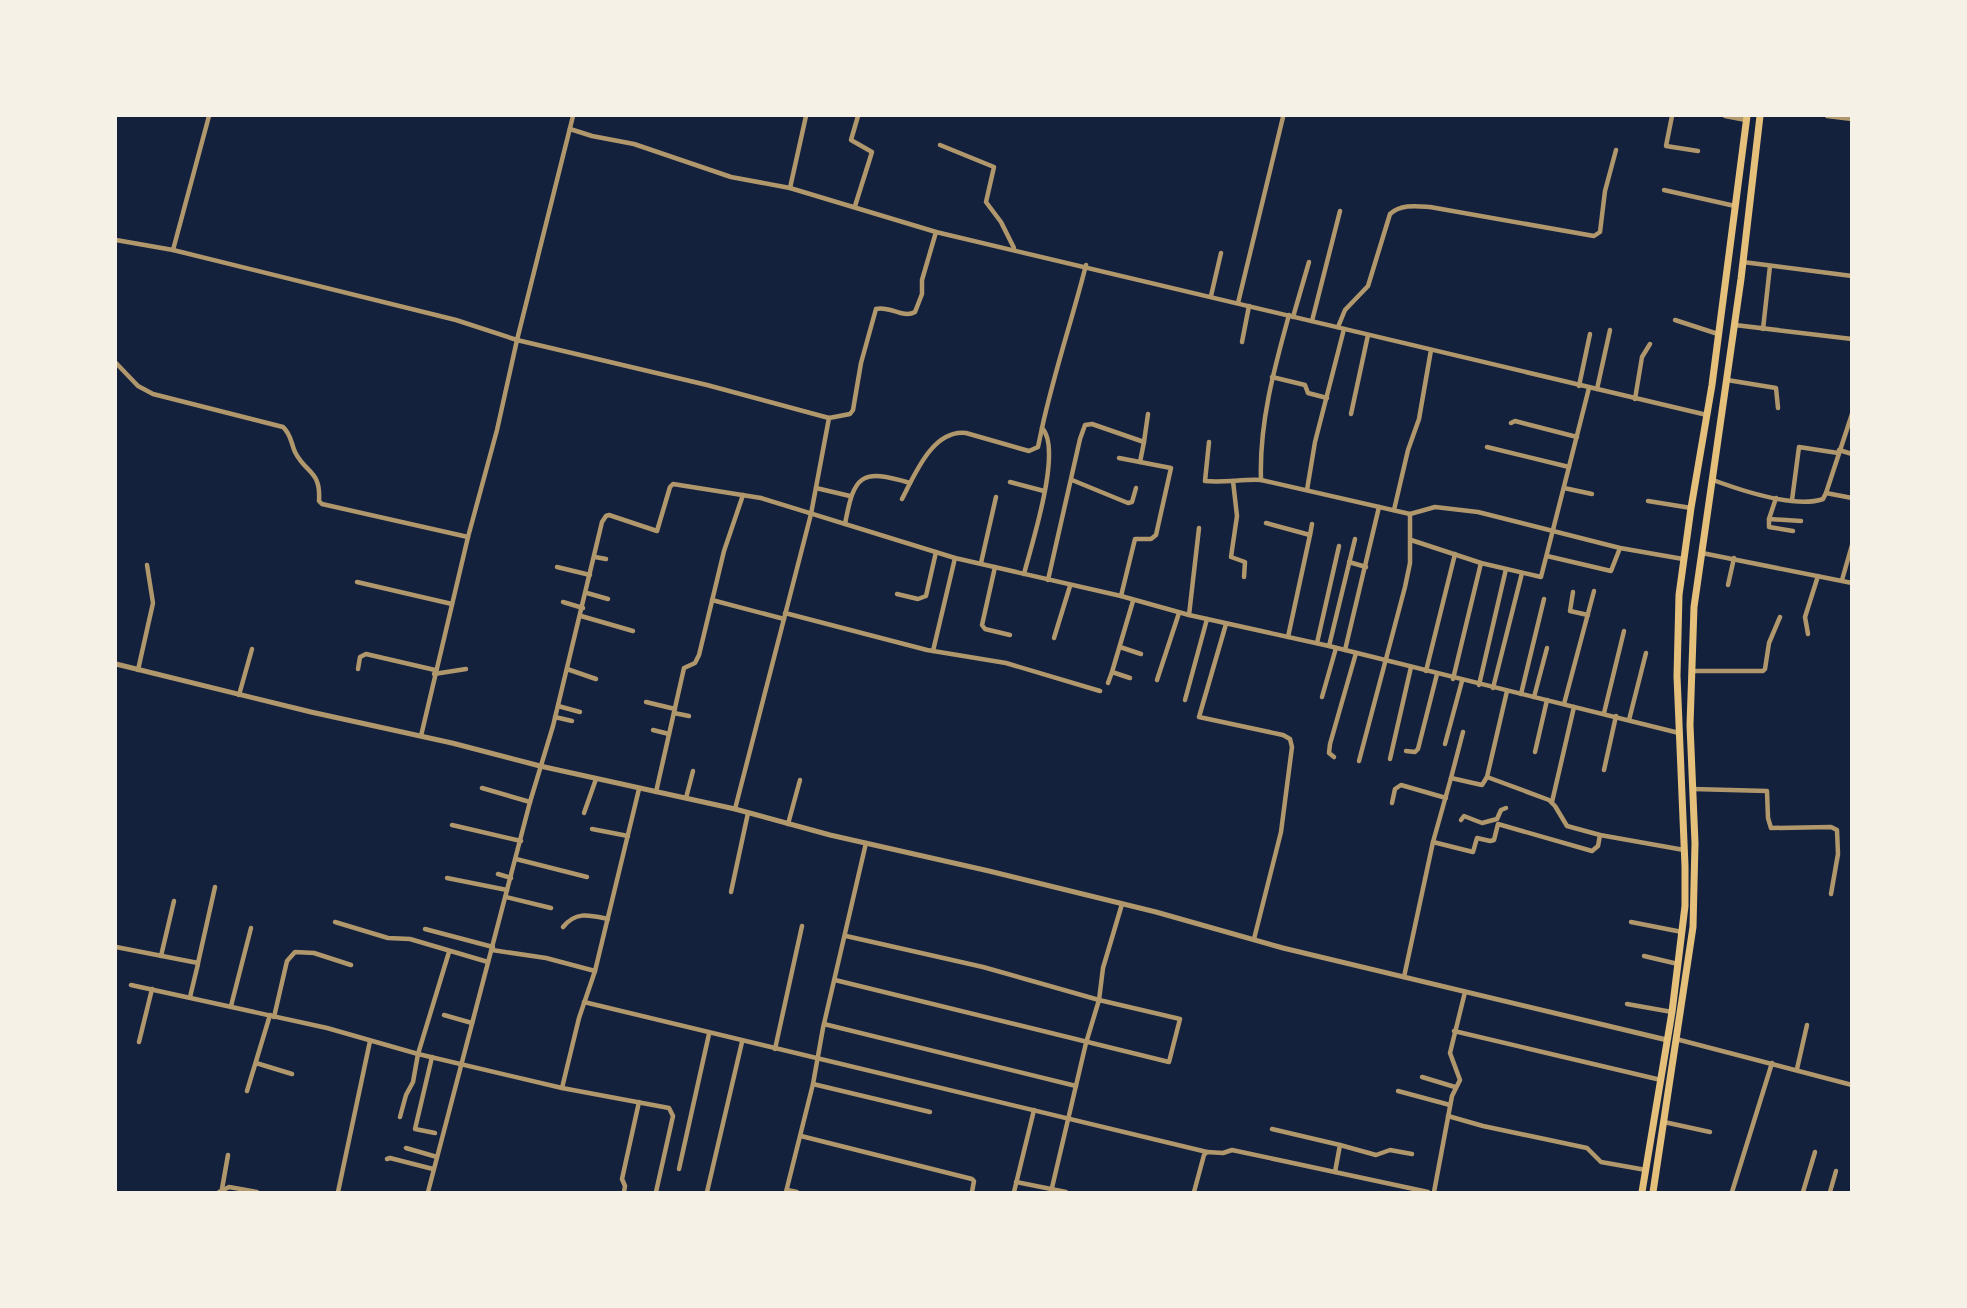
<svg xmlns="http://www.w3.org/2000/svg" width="1967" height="1308" font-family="'PT Sans',sans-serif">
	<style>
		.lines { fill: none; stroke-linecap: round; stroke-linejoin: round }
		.minor { stroke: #b1986c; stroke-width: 4.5 }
		.tertiary { stroke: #b1986c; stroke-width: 5 }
		.trunk { stroke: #e5c07b; stroke-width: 7 }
	</style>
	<rect width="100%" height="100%" fill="#14213d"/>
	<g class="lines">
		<g class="minor">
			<path d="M 1672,116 L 1666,146 L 1698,151"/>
			<path d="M 1725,116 L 1746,120"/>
			<path d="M 1827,116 L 1852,119"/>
			<path d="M 570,129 L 592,136 L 634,144 L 731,177 L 790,188 L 936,232 L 1707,415"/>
			<path d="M 940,145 L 994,167 L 986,202 L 1001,222 L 1014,248"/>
			<path d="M 790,188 L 806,116"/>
			<path d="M 1664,190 L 1735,206"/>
			<path d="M 855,206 L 872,152 L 851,140 L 858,116"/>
			<path d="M 116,240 L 173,250 L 456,320 L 517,340 L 573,116"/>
			<path d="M 173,250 L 209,116"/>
			<path d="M 1743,262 L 1852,276"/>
			<path d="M 1211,296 L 1221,253"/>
			<path d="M 1238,303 L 1283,117"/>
			<path d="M 1293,317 L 1309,262"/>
			<path d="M 1675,320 L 1718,334"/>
			<path d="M 1312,321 L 1340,211"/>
			<path d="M 1735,325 L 1852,339"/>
			<path d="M 1338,327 L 1345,310 L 1368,286 L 1390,214 C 1401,204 1416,206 1430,207 L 1594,236 L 1600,232 L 1605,191 L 1616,150"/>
			<path d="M 1763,329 L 1770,266"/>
			<path d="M 1242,342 L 1249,306"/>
			<path d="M 116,363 L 138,386 L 153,394 L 283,427 C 291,434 291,443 295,452 C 306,474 321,470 319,501 L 322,504 L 468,537"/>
			<path d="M 1272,377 L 1305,385 L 1308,393 L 1327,398"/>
			<path d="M 1727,380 L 1776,388 L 1778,408"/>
			<path d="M 1579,386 L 1590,334"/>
			<path d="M 1597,389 L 1610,330"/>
			<path d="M 1635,399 L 1642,357 L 1650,344"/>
			<path d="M 1351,414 L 1368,335"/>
			<path d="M 1511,423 L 1515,421 L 1577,437"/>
			<path d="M 1209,442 L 1205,481 C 1224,483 1242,479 1261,480 L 1410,514 L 1435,507 L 1478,512 L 1620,548 L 1683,559"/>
			<path d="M 1487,447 L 1569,467"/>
			<path d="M 1839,450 L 1852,454"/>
			<path d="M 1119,458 L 1171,468 L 1156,535 L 1151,539 L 1135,539 L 1121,596"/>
			<path d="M 1140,462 L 1144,442"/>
			<path d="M 1072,480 L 1128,503 L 1132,502 L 1136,488"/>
			<path d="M 1261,480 C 1259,424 1274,369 1289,315"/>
			<path d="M 1713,480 C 1740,490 1794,509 1823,499 L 1826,493 L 1852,414"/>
			<path d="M 1233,481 L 1237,516 L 1231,557 L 1245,562 L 1244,577"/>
			<path d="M 1010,482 L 1044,491"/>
			<path d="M 816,488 L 850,496"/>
			<path d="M 1564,488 L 1592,494"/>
			<path d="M 1307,490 L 1315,442 L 1344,329"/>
			<path d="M 1826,493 L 1852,498"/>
			<path d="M 1776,498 L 1769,519 L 1769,527 L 1793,531"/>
			<path d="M 902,499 C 915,474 933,429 966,433 L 1029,451 L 1038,447 L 1042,428"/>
			<path d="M 1792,500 L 1799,447 L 1838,453"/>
			<path d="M 1648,501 L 1691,508"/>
			<path d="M 1394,510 L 1408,450 L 1419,419 L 1431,350"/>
			<path d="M 1769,519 L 1801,521"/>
			<path d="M 1266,523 L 1310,535 L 1312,524"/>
			<path d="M 845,524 C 854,475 861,468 910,483"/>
			<path d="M 1411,540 L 1481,563 L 1541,577 L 1589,388"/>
			<path d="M 1702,553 L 1852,583"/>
			<path d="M 1547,556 L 1611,571 L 1620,548"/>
			<path d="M 595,557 L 606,559"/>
			<path d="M 1349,562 L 1366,567"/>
			<path d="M 981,563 L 996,497"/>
			<path d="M 557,567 L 590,575"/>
			<path d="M 995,567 L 982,625 L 985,629 L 1010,635"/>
			<path d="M 1024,574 C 1031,546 1063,449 1042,428 C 1054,373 1072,320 1086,265"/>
			<path d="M 1048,580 L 1080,439 L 1085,425 L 1092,424 L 1144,442 L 1148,414"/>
			<path d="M 1842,580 L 1852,545"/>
			<path d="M 357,582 L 452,604"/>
			<path d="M 1728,585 L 1734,558"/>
			<path d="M 1573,592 L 1570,611 L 1588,615"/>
			<path d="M 587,593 L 608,599"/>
			<path d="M 897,594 L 918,599 L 926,596 L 936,552"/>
			<path d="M 712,600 L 784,619"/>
			<path d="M 563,602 L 583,608"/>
			<path d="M 785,613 L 927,650 L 1006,663 L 1100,691"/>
			<path d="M 1189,615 L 1199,528"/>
			<path d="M 581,616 L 633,631"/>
			<path d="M 1226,624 L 1199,717 L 1283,735 L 1290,739 L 1292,747 L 1281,832 L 1254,939"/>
			<path d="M 1808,634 L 1805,617 L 1818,576"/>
			<path d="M 1288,637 L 1310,535"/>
			<path d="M 1054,638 L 1070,586"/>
			<path d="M 1317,643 L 1339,546"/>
			<path d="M 1329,646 L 1355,539"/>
			<path d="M 1120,647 L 1141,654"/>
			<path d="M 1345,650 L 1379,507"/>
			<path d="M 933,651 L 955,558"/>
			<path d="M 358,669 L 360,657 L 366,654 L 435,670"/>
			<path d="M 567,669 L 596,679"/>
			<path d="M 138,670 L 153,603 L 147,565"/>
			<path d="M 1426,671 L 1455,554"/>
			<path d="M 1692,671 L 1763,671 L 1765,669 L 1769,643 L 1780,617"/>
			<path d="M 434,674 L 466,669"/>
			<path d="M 1130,678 L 1112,672 L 1133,601"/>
			<path d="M 1453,679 L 1481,563"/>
			<path d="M 1157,680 L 1179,613"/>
			<path d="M 1108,683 L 1112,672"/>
			<path d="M 1479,685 L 1506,569"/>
			<path d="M 1493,688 L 1522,573"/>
			<path d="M 1521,694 L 1544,599"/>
			<path d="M 239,695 L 252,649"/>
			<path d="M 1322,697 L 1336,648"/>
			<path d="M 1534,697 L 1547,648"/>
			<path d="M 1185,700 L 1207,619"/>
			<path d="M 646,702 L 675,709"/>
			<path d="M 1564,704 L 1594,591"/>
			<path d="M 558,706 L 580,712"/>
			<path d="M 674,713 L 689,716"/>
			<path d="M 1604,713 L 1624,631"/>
			<path d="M 555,717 L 572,721"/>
			<path d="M 1629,720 L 1646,653"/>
			<path d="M 653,730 L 669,734"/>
			<path d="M 421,736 L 468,537 L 497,430 L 517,340 L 707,385 L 829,418"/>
			<path d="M 1445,744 L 1462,681"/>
			<path d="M 1406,751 L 1415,752 L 1418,749 L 1437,674"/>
			<path d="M 1535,752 L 1547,700"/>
			<path d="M 1334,757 L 1329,753 L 1330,744 L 1356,653"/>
			<path d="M 1390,759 L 1411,667"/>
			<path d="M 1359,761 L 1405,587 L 1410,563 L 1410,514"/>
			<path d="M 1604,770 L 1616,716"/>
			<path d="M 1487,777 L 1549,800 L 1555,806 L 1567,826 L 1600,835 L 1684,850"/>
			<path d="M 1451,778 L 1463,732"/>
			<path d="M 482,788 L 530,802"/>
			<path d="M 1693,789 L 1767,791 L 1768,818 L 1771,828 L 1831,827 L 1837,830 L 1838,854 L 1831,894"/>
			<path d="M 656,792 L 684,668 L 695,663 L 699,655 L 724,551 L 743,495"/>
			<path d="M 686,798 L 693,771"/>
			<path d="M 1552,802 L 1574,707"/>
			<path d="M 1392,803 L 1395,789 L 1401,785 L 1446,798"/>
			<path d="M 735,809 L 811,514 L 829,418 L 850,414 L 853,410 L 861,363 L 876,309 C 889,305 903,319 915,312 L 922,294 L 922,280 L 936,232"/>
			<path d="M 584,813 L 596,779"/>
			<path d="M 1461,820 L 1464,816 L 1482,823 L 1497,819 L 1501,810 L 1506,808"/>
			<path d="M 788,824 L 800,780"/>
			<path d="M 452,825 L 521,841"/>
			<path d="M 592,829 L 628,836"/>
			<path d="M 1433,842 L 1473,852 L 1477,838 L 1490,841 L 1494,840 L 1498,824 L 1592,851 L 1598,846 L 1600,835"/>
			<path d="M 516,859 L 587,877"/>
			<path d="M 498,874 L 511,878"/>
			<path d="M 447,878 L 507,890"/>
			<path d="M 731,892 L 748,813"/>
			<path d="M 506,897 L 551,908"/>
			<path d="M 335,922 L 388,938 L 410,939 L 488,962"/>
			<path d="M 1631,922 L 1682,932"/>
			<path d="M 563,927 C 576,911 589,915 608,919"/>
			<path d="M 425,929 L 493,947"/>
			<path d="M 116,947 L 198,963 L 215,887"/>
			<path d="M 492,950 L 546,958 L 595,971 L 639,789"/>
			<path d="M 161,956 L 174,901"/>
			<path d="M 1644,956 L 1678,964"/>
			<path d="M 1404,977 L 1433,842 L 1451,778 L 1482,785 L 1487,777 L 1507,691"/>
			<path d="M 835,980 L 1169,1062 L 1180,1019 L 1099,1000 L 983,967 L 846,936"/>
			<path d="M 131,985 L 327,1028 L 418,1054 L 562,1088 L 669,1108 L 673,1116 L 656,1192"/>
			<path d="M 190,997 L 198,964"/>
			<path d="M 584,1002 L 1207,1152"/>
			<path d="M 1627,1004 L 1672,1012"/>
			<path d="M 231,1006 L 251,928"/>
			<path d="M 444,1015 L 472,1023"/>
			<path d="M 274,1017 L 287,961 L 295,952 L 314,953 L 351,965"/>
			<path d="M 824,1024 L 1076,1086"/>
			<path d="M 1454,1031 L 1661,1080"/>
			<path d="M 1676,1039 L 1852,1085"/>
			<path d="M 139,1042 L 152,989"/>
			<path d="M 775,1049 L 802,926"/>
			<path d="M 432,1057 L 415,1129 L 435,1133"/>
			<path d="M 256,1063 L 292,1074"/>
			<path d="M 1797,1069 L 1807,1025"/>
			<path d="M 1422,1077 L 1455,1087"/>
			<path d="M 813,1084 L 930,1112"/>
			<path d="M 562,1088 L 579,1018 L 595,971"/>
			<path d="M 247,1091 L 270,1015"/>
			<path d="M 1398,1091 L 1450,1105"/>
			<path d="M 1448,1116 L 1483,1126 L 1587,1148 L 1601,1162 L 1646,1170"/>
			<path d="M 400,1117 L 406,1095 L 413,1082 L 418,1054 L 449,952"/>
			<path d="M 1664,1122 L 1710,1132"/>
			<path d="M 1272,1129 L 1340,1145 L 1335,1172"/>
			<path d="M 801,1136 L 972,1179 L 974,1181 L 972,1192"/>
			<path d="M 1340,1145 L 1376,1155 L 1390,1150 L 1412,1154"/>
			<path d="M 406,1148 L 437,1157"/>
			<path d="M 387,1159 L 390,1158 L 433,1169"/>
			<path d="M 679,1169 L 709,1034"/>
			<path d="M 1016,1182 L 1066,1192"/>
			<path d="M 222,1189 L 228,1155"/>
			<path d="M 787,1190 L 797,1192"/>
			<path d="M 219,1192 L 229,1187 L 257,1192"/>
			<path d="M 338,1192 L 370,1041"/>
			<path d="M 428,1192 L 530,802 L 553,726 L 602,522 L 606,516 L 609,515 L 657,531 L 670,487 L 673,484 L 761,498 L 955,558 L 1121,596 L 1189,615 L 1329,646 L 1679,733"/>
			<path d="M 624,1192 L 625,1186 L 622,1179 L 639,1102"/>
			<path d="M 707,1192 L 742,1042"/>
			<path d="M 786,1192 L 813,1084 L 823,1028 L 866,843"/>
			<path d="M 1014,1192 L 1034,1110"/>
			<path d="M 1051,1192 L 1086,1043 L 1099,1000 L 1103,968 L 1122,904"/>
			<path d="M 1194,1192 L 1204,1155 L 1207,1152 L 1223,1153 L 1232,1150 L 1428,1192"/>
			<path d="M 1434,1192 L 1452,1096 L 1460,1080 L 1450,1053 L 1465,992"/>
			<path d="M 1732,1192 L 1772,1063"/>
			<path d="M 1803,1192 L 1815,1152"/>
			<path d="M 1830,1192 L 1836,1171"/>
		</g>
		<path class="tertiary" d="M 116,664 L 311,712 L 452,743 L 540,766 L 735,809 L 830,835 L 989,871 L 1156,912 L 1283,948 L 1667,1040"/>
		<g class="trunk">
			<path d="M 1642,1192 L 1672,1012 L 1685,906 L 1685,866 L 1677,676 L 1679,595 L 1691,508 L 1712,385 L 1747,116"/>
			<path d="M 1653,1192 L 1693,927 L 1695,843 L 1690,725 L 1694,607 L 1741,279 L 1760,116"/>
		</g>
	</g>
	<rect width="1967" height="1308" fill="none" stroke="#f6f1e7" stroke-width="234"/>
</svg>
